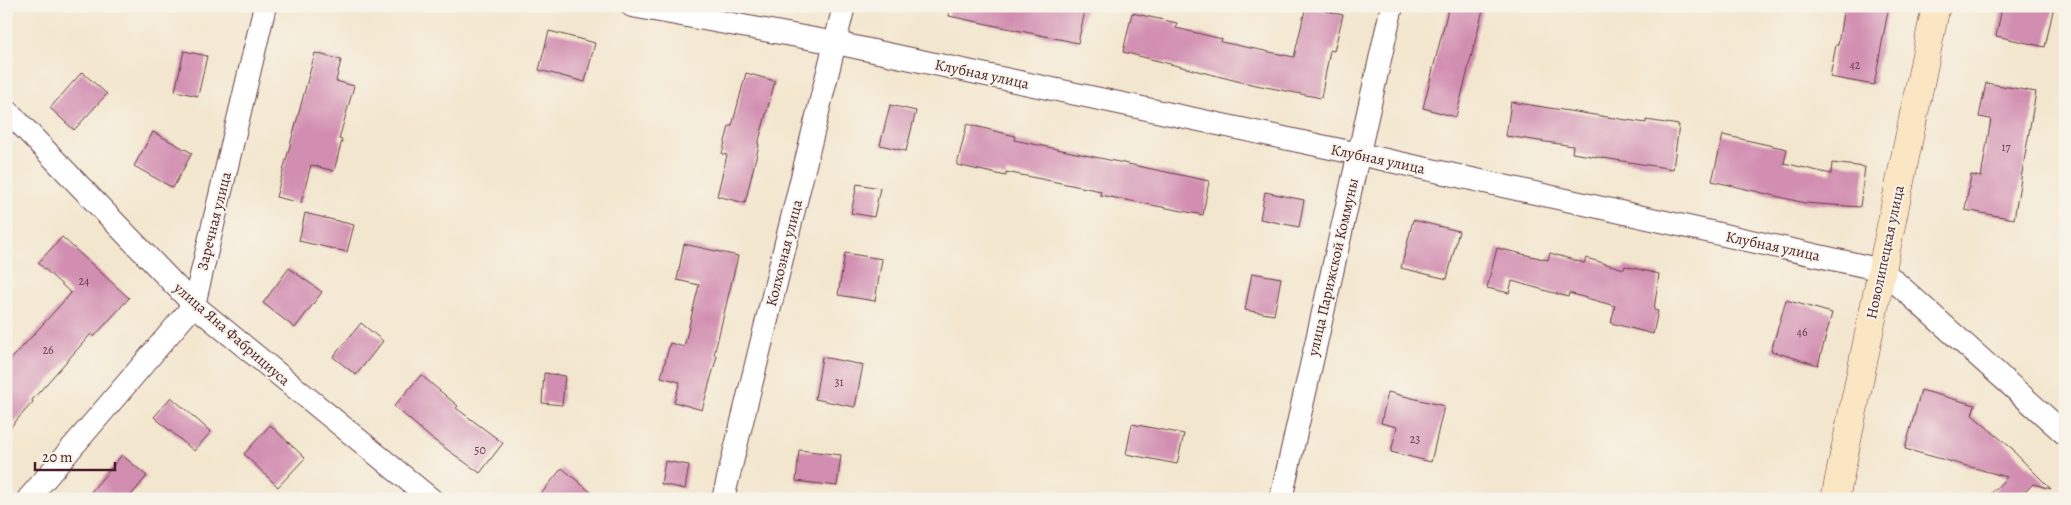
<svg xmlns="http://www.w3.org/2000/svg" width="2071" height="505" font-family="Alegreya,serif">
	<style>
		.building { fill: #d28eb1 }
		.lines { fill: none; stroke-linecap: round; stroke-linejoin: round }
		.street-casing { stroke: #633d43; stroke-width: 24 }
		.secondary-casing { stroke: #633d43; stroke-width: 29 }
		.street { stroke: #fff; stroke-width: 22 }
		.secondary { stroke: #fbe6c4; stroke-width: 28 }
		.labels { text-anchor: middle; stroke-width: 4; stroke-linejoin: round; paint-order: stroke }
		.number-label { font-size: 12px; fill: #6c3b4c }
		.street-label { font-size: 15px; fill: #4a1f2b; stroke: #f7f3e8 }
	</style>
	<rect width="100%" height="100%" fill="#f7f3e8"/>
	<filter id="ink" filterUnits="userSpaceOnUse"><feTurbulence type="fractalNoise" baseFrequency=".02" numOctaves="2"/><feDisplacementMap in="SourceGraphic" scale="10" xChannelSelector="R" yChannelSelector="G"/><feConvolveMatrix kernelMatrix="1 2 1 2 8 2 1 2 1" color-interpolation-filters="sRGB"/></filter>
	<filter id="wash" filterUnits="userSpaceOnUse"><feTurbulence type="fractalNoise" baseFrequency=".0096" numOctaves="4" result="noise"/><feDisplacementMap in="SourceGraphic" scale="20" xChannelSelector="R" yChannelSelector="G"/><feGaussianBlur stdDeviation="1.12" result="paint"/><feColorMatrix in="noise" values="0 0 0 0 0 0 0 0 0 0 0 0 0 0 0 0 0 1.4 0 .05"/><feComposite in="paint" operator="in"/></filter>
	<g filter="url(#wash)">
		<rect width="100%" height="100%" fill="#f3e6ce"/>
		<g id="blocks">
			<g class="building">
				<path d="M 950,6 L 1086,6 L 1078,43 L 949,16 Z"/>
				<path d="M 1306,6 L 1343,15 L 1334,51 L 1330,50 L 1321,98 L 1241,82 L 1123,52 L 1132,13 L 1177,23 L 1176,28 L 1222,39 L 1221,42 L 1294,57 Z"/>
				<path d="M 1449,6 L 1484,6 L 1456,117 L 1423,108 Z"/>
				<path d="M 1844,6 L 1889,6 L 1874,85 L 1830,77 L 1836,45 L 1838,45 Z"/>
				<path d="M 2014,6 L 2054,6 L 2045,47 L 1996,36 L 2002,8 L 2013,10 Z"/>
				<path d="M 549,31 L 595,43 L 585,82 L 539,70 Z"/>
				<path d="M 184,51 L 207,56 L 198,96 L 175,91 Z"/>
				<path d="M 315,53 L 341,60 L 336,81 L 354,86 L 339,139 L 342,140 L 334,171 L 311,165 L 301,203 L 276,197 Z"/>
				<path d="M 82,72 L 107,94 L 74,130 L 50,108 Z"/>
				<path d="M 746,73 L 775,81 L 758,144 L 759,145 L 745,203 L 717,196 L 727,155 L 722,154 L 729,126 L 732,126 Z"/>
				<path d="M 1986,83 L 2036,92 L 2014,219 L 1965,210 L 1971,175 L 1981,177 L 1991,119 L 1979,117 Z"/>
				<path d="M 1511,102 L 1646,123 L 1646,120 L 1679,125 L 1673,169 L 1572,153 L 1573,146 L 1506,136 Z"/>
				<path d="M 890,105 L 916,111 L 906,151 L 880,145 Z"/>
				<path d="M 967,124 L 1015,136 L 1014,140 L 1209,181 L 1203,215 L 1100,195 L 1101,191 L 1006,172 L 1006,176 L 957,165 Z"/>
				<path d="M 153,132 L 192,153 L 173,188 L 134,166 Z"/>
				<path d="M 1723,135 L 1787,149 L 1784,163 L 1831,174 L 1832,163 L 1865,167 L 1860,207 L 1805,203 L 1712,181 Z"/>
				<path d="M 857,184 L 880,188 L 874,217 L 851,213 Z"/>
				<path d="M 1265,192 L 1304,200 L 1299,227 L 1260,219 Z"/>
				<path d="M 305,213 L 354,225 L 347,252 L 299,241 Z"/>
				<path d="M 1413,220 L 1459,231 L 1447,279 L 1401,268 Z"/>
				<path d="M 62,237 L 129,298 L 94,337 L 91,334 L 32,400 L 33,402 L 6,432 L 6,365 L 71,293 L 38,263 Z"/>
				<path d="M 684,244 L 738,256 L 714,355 L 717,356 L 702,410 L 674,402 L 680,382 L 661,377 L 670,343 L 684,347 L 699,285 L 677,280 Z"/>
				<path d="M 1497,248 L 1548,260 L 1550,253 L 1584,263 L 1586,258 L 1624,269 L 1625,266 L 1659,274 L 1654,310 L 1658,311 L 1653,334 L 1611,323 L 1615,306 L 1569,293 L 1568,297 L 1512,281 L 1509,293 L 1487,288 Z"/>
				<path d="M 845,253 L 882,259 L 875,301 L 838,295 Z"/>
				<path d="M 289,268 L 322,292 L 295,328 L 263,303 Z"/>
				<path d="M 1252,273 L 1281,278 L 1274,315 L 1245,310 Z"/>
				<path d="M 1786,300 L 1832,313 L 1818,365 L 1771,351 Z"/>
				<path d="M 361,323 L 383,341 L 356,375 L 333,357 Z"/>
				<path d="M 822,357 L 863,365 L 855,407 L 815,399 Z"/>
				<path d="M 544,373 L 565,376 L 562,405 L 542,403 Z"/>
				<path d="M 421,375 L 458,406 L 456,408 L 503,443 L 480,473 L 431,438 L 394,406 Z"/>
				<path d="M 1921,390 L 1975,405 L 1972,415 L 2015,451 L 2014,452 L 2051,489 L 2033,484 L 2018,499 L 1986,499 L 2007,477 L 1905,449 Z"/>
				<path d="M 1388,392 L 1444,406 L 1431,462 L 1391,452 L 1397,427 L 1381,423 Z"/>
				<path d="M 171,397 L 211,432 L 194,451 L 154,417 Z"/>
				<path d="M 1132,424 L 1184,434 L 1177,464 L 1126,454 Z"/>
				<path d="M 270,425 L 305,458 L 278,487 L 244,454 Z"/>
				<path d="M 799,450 L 841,455 L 837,486 L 796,481 Z"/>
				<path d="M 122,455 L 147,476 L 128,499 L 85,499 Z"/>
				<path d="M 665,461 L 689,465 L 685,489 L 661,484 Z"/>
				<path d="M 562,468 L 599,499 L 537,499 Z"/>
			</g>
		</g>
	</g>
	<g filter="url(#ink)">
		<use href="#blocks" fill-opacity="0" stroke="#633d43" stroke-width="1"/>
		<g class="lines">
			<defs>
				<g id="street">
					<path d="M 632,6 L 836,43 L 1359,154 L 1882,270 L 2065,434"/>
					<path d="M 6,109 L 194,305 L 431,499"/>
					<path d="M 28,499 L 194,305 L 265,6"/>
					<path d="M 723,499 L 844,6"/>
					<path d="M 1281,499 L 1392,6"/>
				</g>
				<path id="secondary" d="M 1835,499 L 1936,6"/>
			</defs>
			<use href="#street" class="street-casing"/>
			<use href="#secondary" class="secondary-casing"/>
			<use href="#street" class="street"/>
			<use href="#secondary" class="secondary"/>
		</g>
	</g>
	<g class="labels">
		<g class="number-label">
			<text x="1855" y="69">42</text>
			<text x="2006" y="151">17</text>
			<text x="84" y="285">24</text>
			<text x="1802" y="336">46</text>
			<text x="48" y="354">26</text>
			<text x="839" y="386">31</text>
			<text x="1415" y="443">23</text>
			<text x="480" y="454">50</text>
		</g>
		<g class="street-label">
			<text transform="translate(982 74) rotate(12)" y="5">Клубная улица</text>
			<text transform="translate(1378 159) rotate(12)" y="5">Клубная улица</text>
			<text transform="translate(214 221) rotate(-76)" y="5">Заречная улица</text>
			<text transform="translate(1773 246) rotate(12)" y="5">Клубная улица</text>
			<text transform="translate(1885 252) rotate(-78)" y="5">Новолипецкая улица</text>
			<text transform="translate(784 253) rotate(-76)" y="5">Колхозная улица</text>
			<text transform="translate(1333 267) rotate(-77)" y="5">улица Парижской Коммуны</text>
			<text transform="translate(232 334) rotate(41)" y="5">улица Яна Фабрициуса</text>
		</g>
	</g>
	<rect width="2071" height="505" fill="none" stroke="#f7f3e8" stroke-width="25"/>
	<path d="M35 462v8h80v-8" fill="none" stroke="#4a1f2b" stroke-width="2.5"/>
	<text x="42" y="462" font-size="15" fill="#4a1f2b" stroke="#f7f3e8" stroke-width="4" paint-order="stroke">20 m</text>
</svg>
